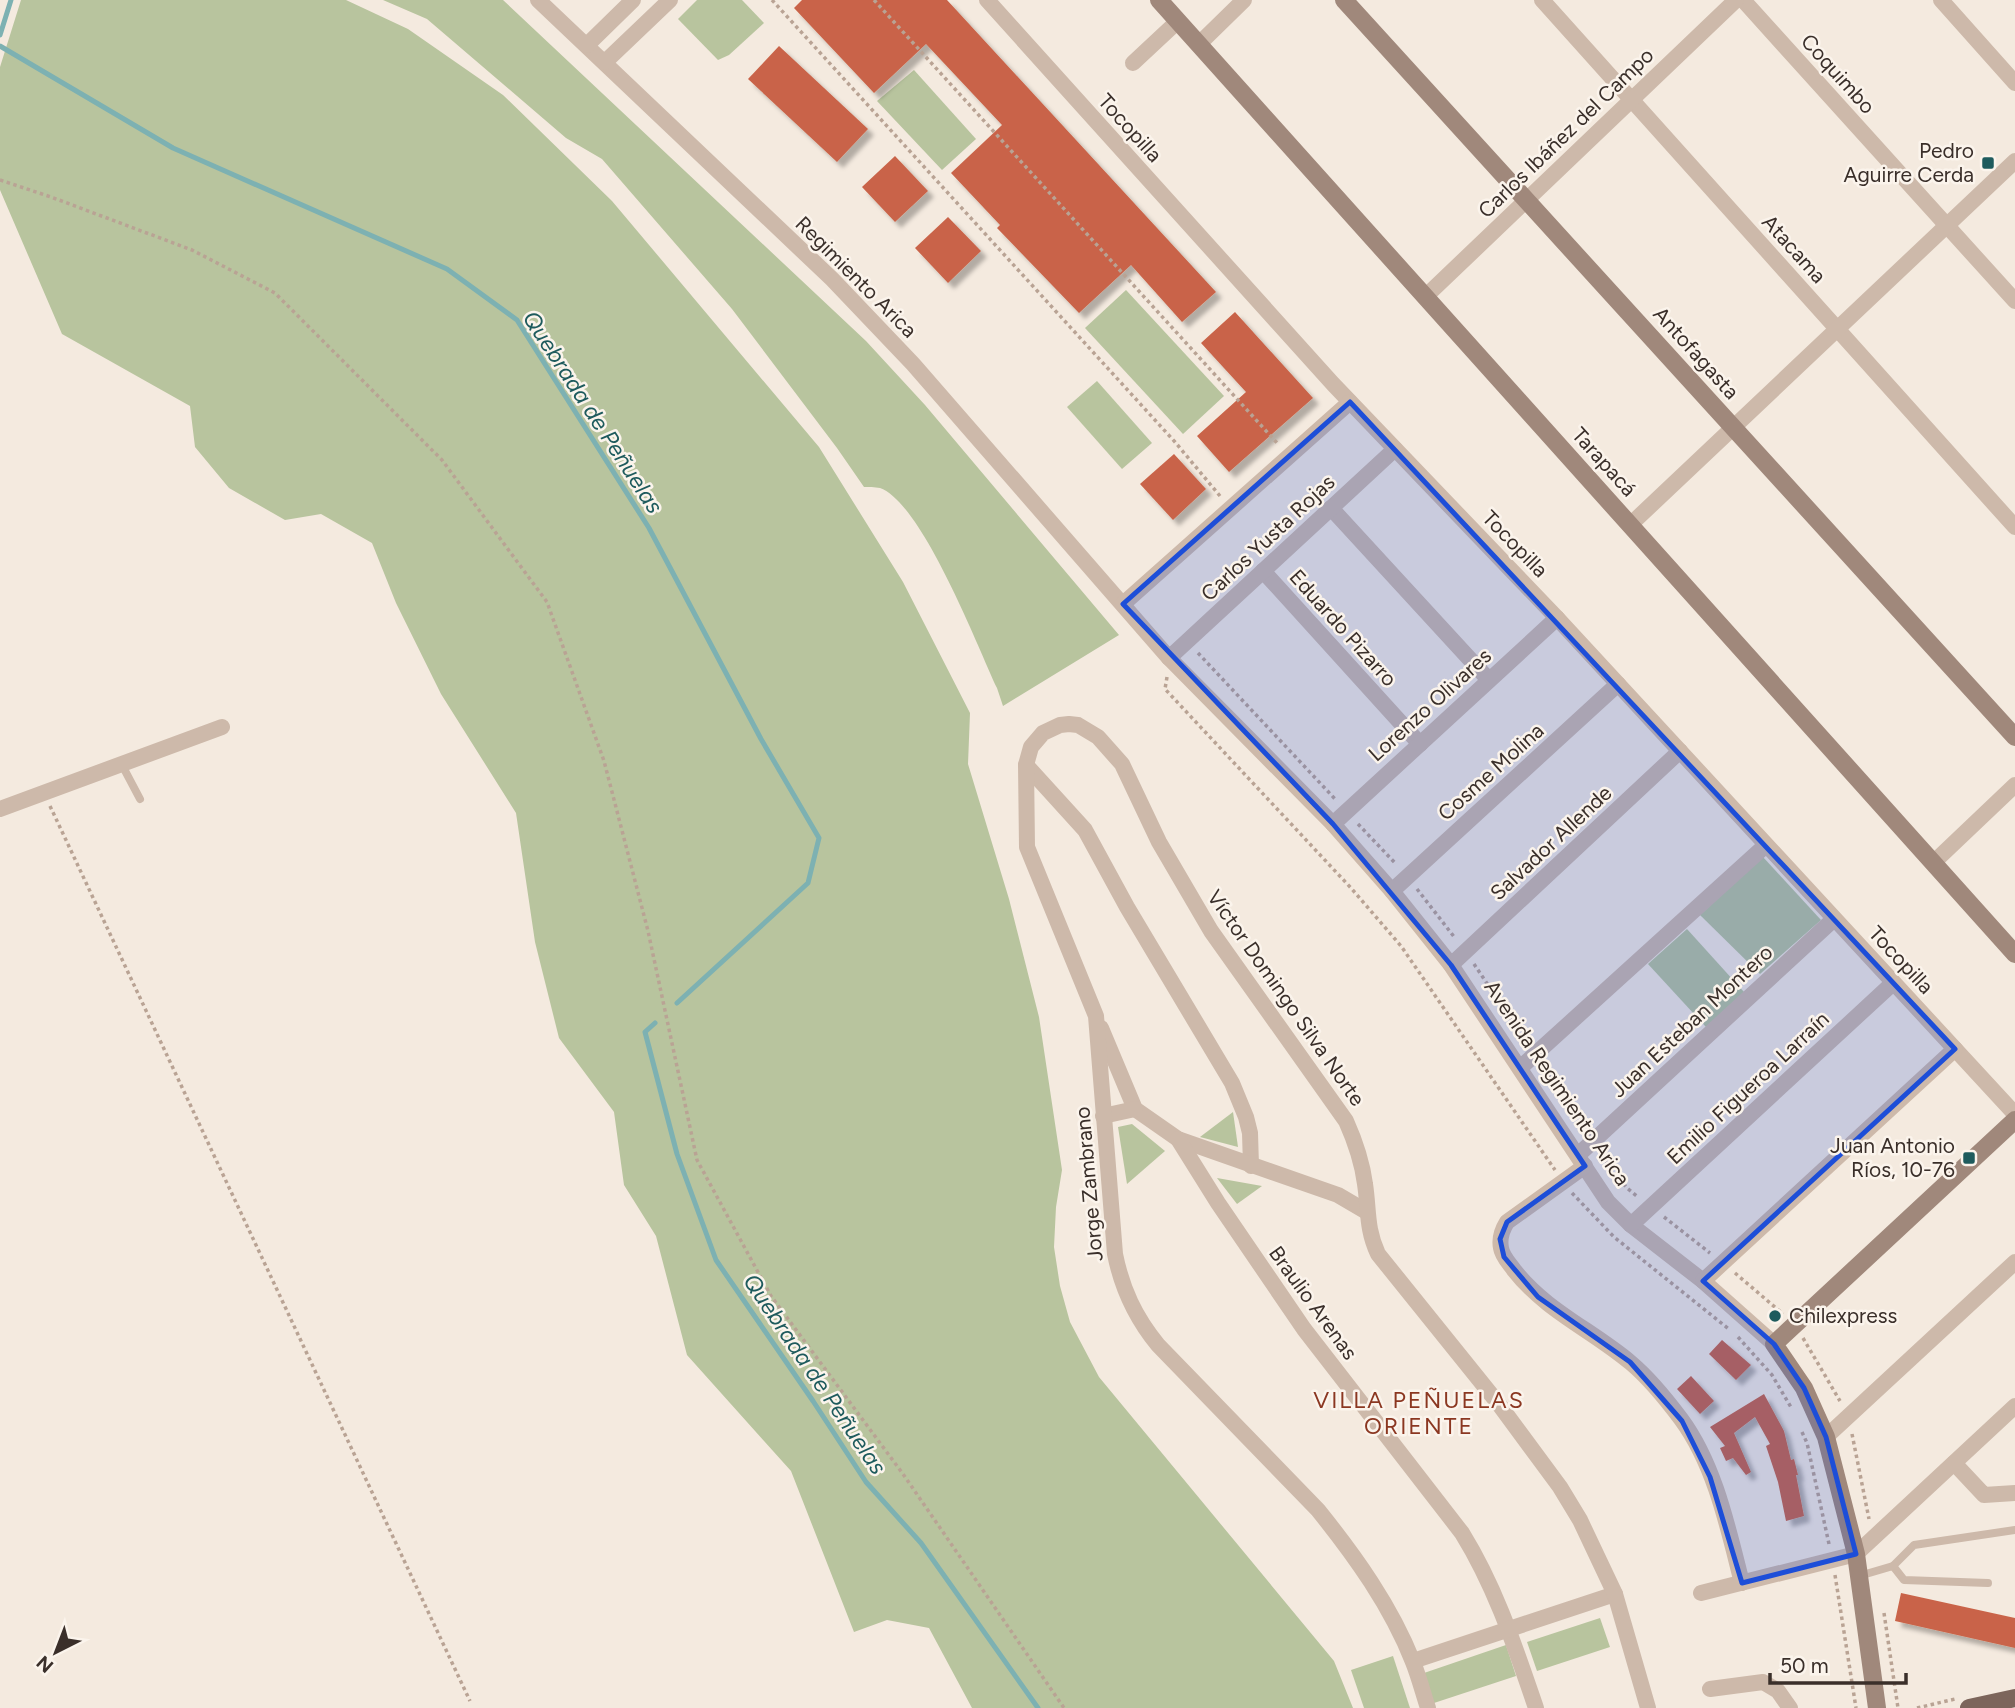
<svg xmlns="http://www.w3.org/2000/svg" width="2015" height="1708" font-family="Figtree,sans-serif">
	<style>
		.green { fill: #b8c49e }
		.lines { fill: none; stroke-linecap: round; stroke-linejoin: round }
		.stream { stroke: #7db1b2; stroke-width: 5 }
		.building { fill: #c96448; filter: url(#shadow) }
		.path { stroke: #b9a394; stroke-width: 3.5; stroke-dasharray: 3.5 3.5; stroke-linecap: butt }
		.lane { stroke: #cdb9aa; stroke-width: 8 }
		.street { stroke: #cdb9aa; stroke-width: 16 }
		.secondary { stroke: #a0887b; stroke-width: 18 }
		.primary { stroke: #7c655b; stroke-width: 18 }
		.marked { fill: #1d4ed8; fill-opacity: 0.2; stroke: #1d4ed8; stroke-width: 5; stroke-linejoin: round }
		.poi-dot { fill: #1e5b5d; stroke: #fbf4ec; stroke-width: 2.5 }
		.labels { text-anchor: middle; stroke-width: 5; stroke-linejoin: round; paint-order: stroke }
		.street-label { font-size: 21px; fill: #3a2f2a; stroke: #fbf4ec }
		.poi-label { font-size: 21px; fill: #3a2f2a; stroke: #fbf4ec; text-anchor: end }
		.water-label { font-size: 23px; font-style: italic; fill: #1e5b5d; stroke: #fbf4ec }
		.neighbourhood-label { font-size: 23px; letter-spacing: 2px; fill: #8b3721; stroke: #fbf4ec }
	</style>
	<defs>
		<filter id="shadow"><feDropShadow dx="6" dy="6" stdDeviation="2" flood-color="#0004"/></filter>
	</defs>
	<rect width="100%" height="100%" fill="#f4eadf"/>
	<g class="green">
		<path d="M 21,0 L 346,0 L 408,29 L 503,95 L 612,201 L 819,447 L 903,582 L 970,713 L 968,764 L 1009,899 L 1039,1017 L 1062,1170 L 1056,1207 L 1054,1247 L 1060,1286 L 1070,1322 L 1099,1377 L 1334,1661 L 1353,1708 L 972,1708 L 929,1628 L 887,1620 L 854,1632 L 791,1471 L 687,1355 L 656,1236 L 624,1185 L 614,1112 L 559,1038 L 535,942 L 516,813 L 441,694 L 396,603 L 372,543 L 321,514 L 285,520 L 229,488 L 195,447 L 190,406 L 62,334 L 0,190 L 0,67 Z"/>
		<path d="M 383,0 L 503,0 L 866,341 L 925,405 L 1119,635 L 1003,706 L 997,688 C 977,645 922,503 880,488 C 875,487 868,487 864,487 L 837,448 L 732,309 L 602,159 L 566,138 L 427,19 Z"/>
		<path d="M 697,0 L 742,0 L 764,23 L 729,55 L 718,60 L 678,19 Z"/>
		<path d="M 914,70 L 976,139 L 942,170 L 877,101 Z"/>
		<path d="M 1126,290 L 1224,396 L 1183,434 L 1085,328 Z"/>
		<path d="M 1097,381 L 1152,443 L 1122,469 L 1067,407 Z"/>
		<path d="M 1763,857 L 1821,920 L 1760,974 L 1700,915 Z"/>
		<path d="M 1687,929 L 1744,992 L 1706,1027 L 1648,964 Z"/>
		<path d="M 1233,1112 L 1238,1147 L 1200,1137 Z"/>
		<path d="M 1132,1124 L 1165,1151 L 1127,1184 L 1118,1127 Z"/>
		<path d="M 1217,1178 L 1262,1186 L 1237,1204 Z"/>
		<path d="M 1600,1618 L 1610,1647 L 1537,1671 L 1527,1642 Z"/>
		<path d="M 1506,1645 L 1516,1676 L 1434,1703 L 1424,1673 Z"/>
		<path d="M 1393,1656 L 1410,1708 L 1364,1708 L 1351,1670 Z"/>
	</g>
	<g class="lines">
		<g class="stream">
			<path d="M 0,35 L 11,0"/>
			<path d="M 0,46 L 173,148 L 447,269 L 517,320 L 649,528 L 761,739 L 819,838 L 808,883 L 677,1003"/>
			<path d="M 655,1023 L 645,1032 L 677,1154 L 716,1260 L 813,1401 L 866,1482 L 921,1543 L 1038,1708"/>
		</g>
	</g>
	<g class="building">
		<path d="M 802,0 L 947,0 L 1216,292 L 1182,322 L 1131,265 L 1079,313 L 997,228 L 1000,225 L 951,173 L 1002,125 L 926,44 L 874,93 L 794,8 Z"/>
		<path d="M 779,46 L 868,129 L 837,162 L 748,79 Z"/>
		<path d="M 895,156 L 928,191 L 895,222 L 862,187 Z"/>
		<path d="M 948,217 L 981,251 L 948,283 L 915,248 Z"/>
		<path d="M 1235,312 L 1313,398 L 1229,472 L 1197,436 L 1246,392 L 1201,343 Z"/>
		<path d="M 1174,454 L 1206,489 L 1173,520 L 1140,484 Z"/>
		<path d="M 1722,1340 L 1751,1365 L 1736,1380 L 1709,1354 Z"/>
		<path d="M 1691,1376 L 1714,1401 L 1700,1414 L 1677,1389 Z"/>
		<path d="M 1764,1394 L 1784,1431 L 1791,1460 L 1794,1459 L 1798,1475 L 1796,1475 L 1804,1516 L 1786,1521 L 1778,1482 L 1766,1446 L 1770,1444 L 1755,1417 L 1734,1433 L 1751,1472 L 1746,1475 L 1733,1458 L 1726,1461 L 1720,1448 L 1725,1446 L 1710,1427 Z"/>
		<path d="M 1901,1593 L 2015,1618 L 2015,1648 L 1895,1621 Z"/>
	</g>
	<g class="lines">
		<g class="path">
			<path d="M 772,0 L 1175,442 L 1220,496"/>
			<path d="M 874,0 L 1278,444"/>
			<path d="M 0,180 L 51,197 L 192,250 L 275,293 L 442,460 L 547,602 L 604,761 L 648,931 L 697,1160 L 771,1296 L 903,1474 L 1064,1708"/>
			<path d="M 1198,653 L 1336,800"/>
			<path d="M 1167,677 L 1165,689 L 1351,888 L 1401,946 L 1555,1170"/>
			<path d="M 50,806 L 470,1701"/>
			<path d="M 1358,824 L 1396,864"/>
			<path d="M 1417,889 L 1455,938"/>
			<path d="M 1474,964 L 1526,1042"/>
			<path d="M 1544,1069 L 1584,1129"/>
			<path d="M 1602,1156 L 1627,1188 L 1638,1197"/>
			<path d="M 1572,1193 L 1614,1237 L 1730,1330"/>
			<path d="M 1664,1217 L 1710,1253"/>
			<path d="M 1735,1273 L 1783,1314"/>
			<path d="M 1738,1337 L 1772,1375 L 1792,1409"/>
			<path d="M 1803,1338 L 1840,1401"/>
			<path d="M 1802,1432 L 1807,1443 L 1829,1544"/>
			<path d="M 1852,1434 L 1869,1519"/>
			<path d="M 1835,1575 L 1856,1708"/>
			<path d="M 1884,1613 L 1898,1708"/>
			<path d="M 1917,1708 L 1955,1699"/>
		</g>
		<g class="lane">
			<path d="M 122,765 L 140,799"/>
			<path d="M 1893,1566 L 1904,1580 L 1988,1583"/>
			<path d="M 1859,1576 L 1893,1566 L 1914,1545 L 2015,1530"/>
		</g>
		<g class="street">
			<path d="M 538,0 L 832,279 L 913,364 L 1169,658 L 1333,824 L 1392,891 L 1451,965 L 1608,1202 L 1631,1225 L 1703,1281 L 1774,1344"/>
			<path d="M 987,0 L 1333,384 L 1557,618 L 2015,1114"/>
			<path d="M 1542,0 L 2015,527"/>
			<path d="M 1743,0 L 2015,301"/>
			<path d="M 1941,0 L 2015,83"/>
			<path d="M 1199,44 L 1244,0"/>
			<path d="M 587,45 L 633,0"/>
			<path d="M 605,62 L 670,0"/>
			<path d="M 1133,63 L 1178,21"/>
			<path d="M 1425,297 L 1736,0"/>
			<path d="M 1331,508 L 1489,680"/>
			<path d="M 1630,525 L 2015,161"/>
			<path d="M 1263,571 L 1420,744"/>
			<path d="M 1123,604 L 1350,402"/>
			<path d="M 1169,658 L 1395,449"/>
			<path d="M 1026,765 L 1085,830 L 1127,907 L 1232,1083 L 1246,1117 L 1250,1133 L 1251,1166"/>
			<path d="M 0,809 L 222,727"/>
			<path d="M 1333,824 L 1557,618"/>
			<path d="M 1933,863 L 2015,785"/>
			<path d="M 1392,891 L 1618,684"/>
			<path d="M 1451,965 L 1680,751"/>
			<path d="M 1101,1028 L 1135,1109 L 1178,1139 L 1338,1195 L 1367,1212"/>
			<path d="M 1520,1068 L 1766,845"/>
			<path d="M 1103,1116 L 1135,1109"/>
			<path d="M 1178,1139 L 1218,1203 L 1304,1329 L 1462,1533 C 1496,1588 1515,1647 1536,1708"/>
			<path d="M 1578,1155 L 1834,919"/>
			<path d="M 1585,1166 L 1507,1222 C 1502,1230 1499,1238 1501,1248 C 1502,1256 1509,1263 1514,1270 C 1546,1311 1592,1330 1631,1363 C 1650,1379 1666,1399 1681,1419 C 1715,1465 1728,1528 1742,1583"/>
			<path d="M 1631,1225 L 1893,983"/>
			<path d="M 1703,1281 L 1955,1049"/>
			<path d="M 1826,1437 L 2015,1262"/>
			<path d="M 1954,1463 L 1984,1495 L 2015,1493"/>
			<path d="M 1701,1593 L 1856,1554 L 2015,1406"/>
			<path d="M 1413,1661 L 1615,1594"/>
			<path d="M 1710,1689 L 1763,1682 L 1778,1691 L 1790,1708"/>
			<path d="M 1428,1708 C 1423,1693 1419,1677 1413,1662 C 1391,1606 1355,1556 1318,1510 L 1158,1345 C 1135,1317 1122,1289 1115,1254 L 1096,1016 L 1027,847 L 1026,765 L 1031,747 L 1043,733 L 1060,725 L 1069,724 L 1078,725 L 1098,737 L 1122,764 L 1159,842 L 1211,931 L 1346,1121 C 1355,1141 1362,1161 1365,1184 C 1369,1210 1366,1228 1378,1254 L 1498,1403 L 1560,1487 L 1580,1520 L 1615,1594 L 1648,1708"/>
		</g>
		<g class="secondary">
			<path d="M 1159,0 L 2015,954"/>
			<path d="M 1344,0 L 2015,737"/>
			<path d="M 1877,1708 L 1856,1554 L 1826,1437 L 1804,1388 L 1774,1344 L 2015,1120"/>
		</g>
		<path class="primary" d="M 1969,1708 L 2015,1698"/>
	</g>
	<path class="marked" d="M 1350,402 L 1955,1049 L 1703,1281 L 1774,1344 L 1804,1388 L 1826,1437 L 1856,1554 L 1742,1583 L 1710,1477 L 1682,1421 L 1630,1362 L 1538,1297 L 1504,1257 L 1500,1239 L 1507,1222 L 1585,1166 L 1451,965 L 1333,824 L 1123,604 Z"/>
	<g class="poi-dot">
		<rect x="1981" y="156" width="14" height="14" rx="3.5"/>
		<rect x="1962" y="1151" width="14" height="14" rx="3.5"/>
		<circle cx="1775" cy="1316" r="7"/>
	</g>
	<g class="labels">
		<g class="street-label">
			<text transform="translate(1838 74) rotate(48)" y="7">Coquimbo</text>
			<text transform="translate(1130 128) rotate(48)" y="7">Tocopilla</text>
			<text transform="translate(1566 133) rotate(-44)" y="7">Carlos Ibáñez del Campo</text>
			<text transform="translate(1794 249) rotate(48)" y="7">Atacama</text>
			<text transform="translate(856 277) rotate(45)" y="7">Regimiento Arica</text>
			<text transform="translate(1696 353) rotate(48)" y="7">Antofagasta</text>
			<text transform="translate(1604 462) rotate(48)" y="7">Tarapacá</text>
			<text transform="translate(1268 538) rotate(-43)" y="7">Carlos Yusta Rojas</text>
			<text transform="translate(1515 544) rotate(46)" y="7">Tocopilla</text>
			<text transform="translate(1343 628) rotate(48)" y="7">Eduardo Pizarro</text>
			<text transform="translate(1430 705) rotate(-42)" y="7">Lorenzo Olivares</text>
			<text transform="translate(1491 772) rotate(-42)" y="7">Cosme Molina</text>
			<text transform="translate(1551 843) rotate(-43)" y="7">Salvador Allende</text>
			<text transform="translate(1901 960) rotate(47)" y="7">Tocopilla</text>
			<text transform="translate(1286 998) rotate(55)" y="7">Víctor Domingo Silva Norte</text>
			<text transform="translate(1692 1021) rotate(-43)" y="7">Juan Esteban Montero</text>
			<text transform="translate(1557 1083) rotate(56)" y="7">Avenida Regimiento Arica</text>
			<text transform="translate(1748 1088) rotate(-43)" y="7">Emilio Figueroa Larraín</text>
			<text transform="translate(1089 1184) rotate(-95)" y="7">Jorge Zambrano</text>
			<text transform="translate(1313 1303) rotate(54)" y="7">Braulio Arenas</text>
		</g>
		<g class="poi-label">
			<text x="1974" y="158">Pedro<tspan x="1974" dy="24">Aguirre Cerda</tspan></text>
			<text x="1955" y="1153">Juan Antonio<tspan x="1955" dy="24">Ríos, 10-76</tspan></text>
			<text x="1789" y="1323" text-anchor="start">Chilexpress</text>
		</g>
		<g class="water-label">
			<text transform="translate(593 412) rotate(57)" y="8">Quebrada de Peñuelas</text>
			<text transform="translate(815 1374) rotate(56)" y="8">Quebrada de Peñuelas</text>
		</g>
		<g class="neighbourhood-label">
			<text x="1419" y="1408">VILLA PEÑUELAS<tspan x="1419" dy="26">ORIENTE</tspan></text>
		</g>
	</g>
	<g transform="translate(56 1652) rotate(222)" stroke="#fbf4ec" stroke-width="5" paint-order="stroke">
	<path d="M0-5L12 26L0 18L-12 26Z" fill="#3a2f2a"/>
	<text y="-10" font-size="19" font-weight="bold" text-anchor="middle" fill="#3a2f2a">N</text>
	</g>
	<path d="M1770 1673v10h136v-10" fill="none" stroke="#3a2f2a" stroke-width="3.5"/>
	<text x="1780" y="1673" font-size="21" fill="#3a2f2a" stroke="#fbf4ec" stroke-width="5" paint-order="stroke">50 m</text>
</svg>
